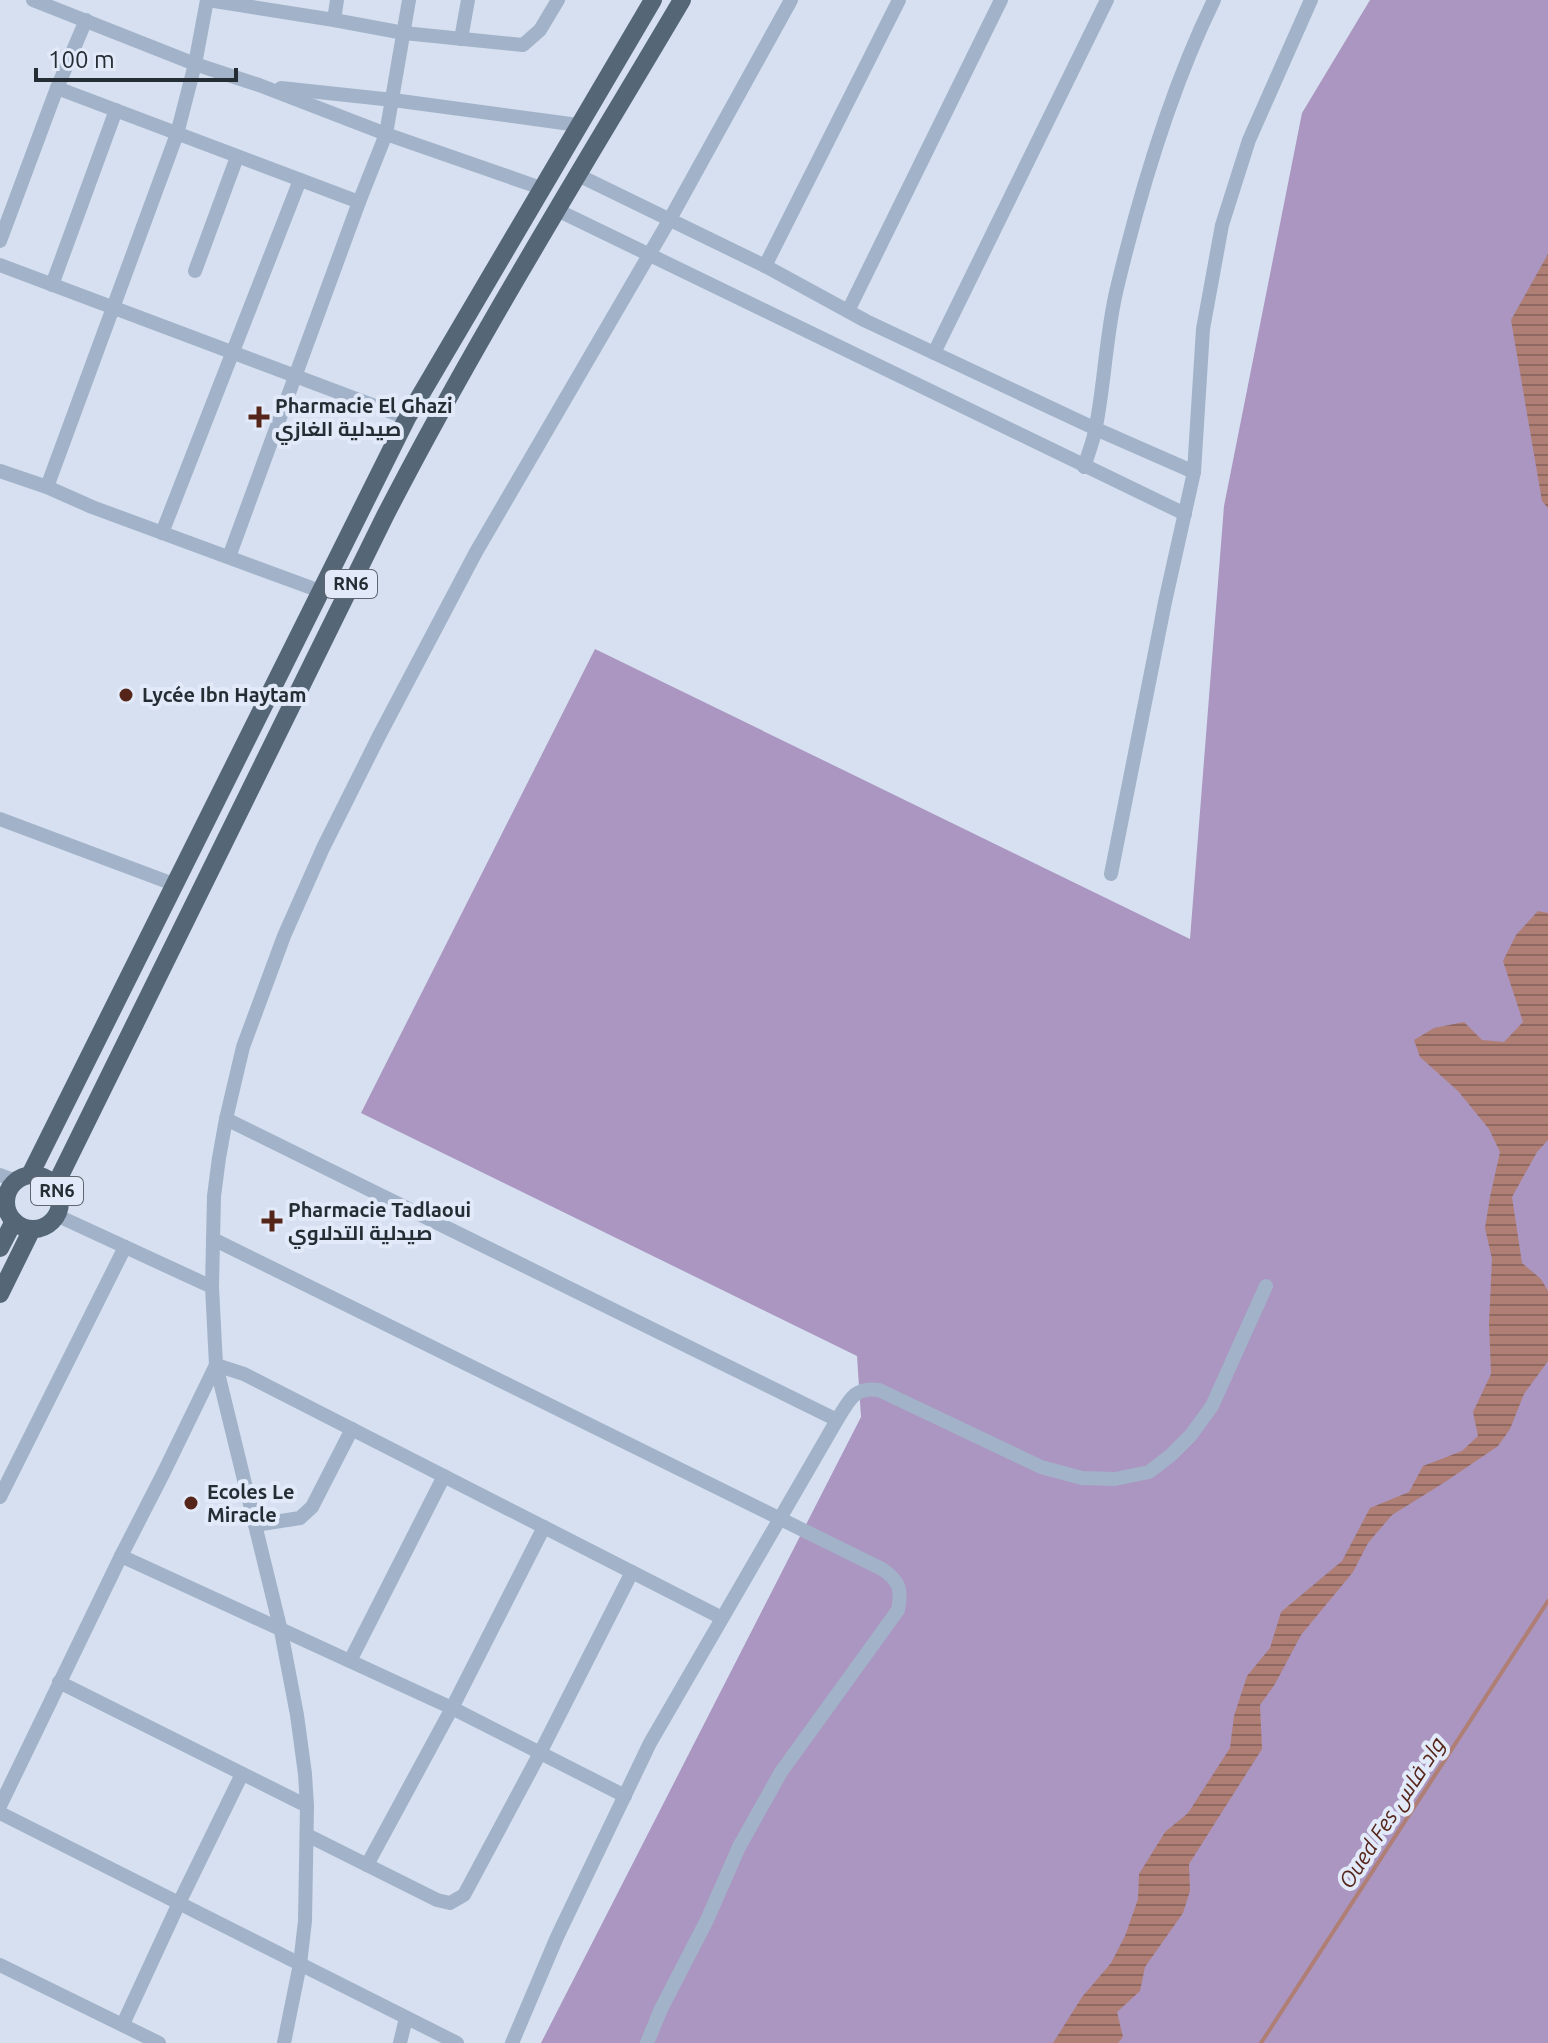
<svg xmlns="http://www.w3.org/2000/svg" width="1548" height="2043" font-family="Ubuntu,Cairo,sans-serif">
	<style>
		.grass { fill: #aa96c0 }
		.water { fill: url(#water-rules) }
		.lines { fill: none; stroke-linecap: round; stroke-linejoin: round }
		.stream { stroke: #af7e75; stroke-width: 4 }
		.minor { stroke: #a2b3c9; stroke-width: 14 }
		.major { stroke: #556777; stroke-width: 18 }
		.poi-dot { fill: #562519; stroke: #e2eaf9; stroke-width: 3 }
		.labels { text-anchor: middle; stroke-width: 8; stroke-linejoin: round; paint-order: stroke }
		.shield { fill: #e2eaf9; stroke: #5e666f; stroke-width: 2 }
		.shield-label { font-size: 18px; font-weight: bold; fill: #252d34 }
		.poi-label { font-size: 20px; font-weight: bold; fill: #252d34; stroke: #e2eaf9; text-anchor: start }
		.water-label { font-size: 22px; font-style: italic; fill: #562519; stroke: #e2eaf9 }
	</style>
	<defs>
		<pattern id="water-rules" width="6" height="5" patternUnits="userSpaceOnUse" patternTransform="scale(2)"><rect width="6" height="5" fill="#af7e75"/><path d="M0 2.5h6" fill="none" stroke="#8e6861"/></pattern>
	</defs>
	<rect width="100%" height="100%" fill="#d6e0f1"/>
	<path class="grass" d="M 1370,0 L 1548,0 L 1548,2043 L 541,2043 L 861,1417 L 857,1356 L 361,1113 L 595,649 L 1190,939 L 1224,506 L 1302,113 Z"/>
	<g class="water">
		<path d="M 1548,254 L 1548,508 L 1542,501 L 1511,320 Z"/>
		<path d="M 1538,911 L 1548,913 L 1548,1140 L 1537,1152 L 1512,1197 L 1522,1263 L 1541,1279 L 1548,1291 L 1548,1361 L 1524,1394 L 1510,1429 L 1498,1446 L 1445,1482 L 1392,1515 L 1368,1543 L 1353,1572 L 1301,1635 L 1275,1684 L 1260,1705 L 1262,1749 L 1189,1864 L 1190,1891 L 1183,1913 L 1145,1967 L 1140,1991 L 1117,2012 L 1123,2037 L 1118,2043 L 1053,2043 L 1082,1997 L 1111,1963 L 1125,1936 L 1138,1899 L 1139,1874 L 1165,1832 L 1188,1813 L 1230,1748 L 1234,1716 L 1247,1676 L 1270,1648 L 1281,1612 L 1342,1561 L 1370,1508 L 1409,1492 L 1423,1466 L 1462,1451 L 1478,1436 L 1473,1412 L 1491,1374 L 1489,1323 L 1492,1259 L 1485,1228 L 1490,1197 L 1500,1152 L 1489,1129 L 1458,1091 L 1420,1057 L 1414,1040 L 1434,1028 L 1464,1022 L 1482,1040 L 1504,1042 L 1523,1022 L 1503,961 L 1516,935 Z"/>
	</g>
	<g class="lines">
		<path class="stream" d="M 1261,2043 L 1548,1601"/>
		<g class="minor">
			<path d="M 33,0 L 195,64 L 259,85 L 386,134 L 541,188"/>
			<path d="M 208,0 L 334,20 L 404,33 L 523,45 L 540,30 L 558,0"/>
			<path d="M 334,20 L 337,0"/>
			<path d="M 461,39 L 468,0"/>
			<path d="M 57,88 L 359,202"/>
			<path d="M 281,88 L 393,100 L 578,125"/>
			<path d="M 578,175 L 765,266 L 866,321 L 1096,429 L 1194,472"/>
			<path d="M 557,210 L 1185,514"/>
			<path d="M 0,241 L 57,88 L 86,20"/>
			<path d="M 0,265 L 407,418"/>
			<path d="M 765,266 L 899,0"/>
			<path d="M 195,271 L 237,157"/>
			<path d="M 52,285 L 116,110"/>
			<path d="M 848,311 L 1001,0"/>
			<path d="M 934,353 L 1107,0"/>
			<path d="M 1084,467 C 1088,454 1094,440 1096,426 C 1105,380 1106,333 1117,288 C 1140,192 1171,88 1214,0"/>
			<path d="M 0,471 L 47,487 L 92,507 L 320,591"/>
			<path d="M 47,487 L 177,134 L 195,64 L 207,0"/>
			<path d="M 162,533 L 300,180"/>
			<path d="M 229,557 L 359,202 L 386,134 L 409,0"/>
			<path d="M 0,819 L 176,885"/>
			<path d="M 1111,874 L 1165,602 L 1194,472 L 1203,329 L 1222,225 L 1249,140 L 1311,0"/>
			<path d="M 226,1119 L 837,1420"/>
			<path d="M 0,1175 L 16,1181"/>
			<path d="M 0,1204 L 7,1208"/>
			<path d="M 56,1215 L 212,1287"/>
			<path d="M 213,1239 L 882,1569 C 900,1581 902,1590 898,1610 L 781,1772 L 739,1847 L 707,1920 L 661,2009 L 647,2043"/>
			<path d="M 0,1497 L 125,1247"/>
			<path d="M 255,1525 L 300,1518 L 312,1507 L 352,1429"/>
			<path d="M 121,1556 L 452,1708 L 625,1796"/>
			<path d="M 350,1661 L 444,1476"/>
			<path d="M 59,1682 L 307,1806"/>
			<path d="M 0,1806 L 121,1556 L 163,1474 L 216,1365 L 244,1374 L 722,1618"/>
			<path d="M 0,1813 L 457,2043"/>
			<path d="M 307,1835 L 437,1900 L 450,1903 L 464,1895 L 540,1753 L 632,1572"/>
			<path d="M 367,1865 L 452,1708 L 544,1527"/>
			<path d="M 0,1965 L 159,2043"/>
			<path d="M 123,2024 L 179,1903 L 242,1774"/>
			<path d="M 284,2043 L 300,1964 L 305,1921 L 307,1806 L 305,1774 L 297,1715 L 281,1631 L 216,1365 L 212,1287 L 214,1196 L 219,1158 L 226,1119 L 243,1047 L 284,936 L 323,848 L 379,736 L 476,552 L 670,219 L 791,0"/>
			<path d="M 400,2043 L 406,2018"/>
			<path d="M 512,2043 L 557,1937 L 650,1743 L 837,1420 C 849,1401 854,1386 879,1390 L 1041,1467 L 1082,1478 L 1115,1479 L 1149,1472 L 1171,1455 L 1191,1435 L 1212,1406 L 1266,1286"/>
		</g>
		<g class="major">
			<path d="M 30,1175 L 407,418 L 653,0"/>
			<circle cx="33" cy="1202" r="27"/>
			<path d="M 55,1186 L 385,516 C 476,339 581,171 682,0"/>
			<path d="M 0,1248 L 14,1221"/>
			<path d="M 0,1294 L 32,1229"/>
		</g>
	</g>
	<g class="poi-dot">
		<path d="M255 405h8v8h8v8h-8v8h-8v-8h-8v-8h8z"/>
		<circle cx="126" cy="695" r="8"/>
		<path d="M268 1209h8v8h8v8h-8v8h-8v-8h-8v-8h8z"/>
		<circle cx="191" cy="1503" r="8"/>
	</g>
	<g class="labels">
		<g class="shield">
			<rect x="325" y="570" width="52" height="28" rx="6"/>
			<rect x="31" y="1177" width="52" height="28" rx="6"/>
		</g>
		<g class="shield-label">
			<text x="351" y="590">RN6</text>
			<text x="57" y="1197">RN6</text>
		</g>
		<g class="poi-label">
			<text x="275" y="413">Pharmacie El Ghazi<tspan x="275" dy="23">صيدلية الغازي</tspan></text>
			<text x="142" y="702">Lycée Ibn Haytam</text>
			<text x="288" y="1217">Pharmacie Tadlaoui<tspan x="288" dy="23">صيدلية التدلاوي</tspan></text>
			<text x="207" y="1499">Ecoles Le<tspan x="207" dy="23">Miracle</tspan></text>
		</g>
		<g class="water-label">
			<text transform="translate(1391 1813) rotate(-57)" y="8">Oued Fes واد فاس</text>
		</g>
	</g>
	<path d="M36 68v12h200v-12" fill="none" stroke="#252d34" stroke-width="4"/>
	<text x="48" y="68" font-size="24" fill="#252d34" stroke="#e2eaf9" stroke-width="6" paint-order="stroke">100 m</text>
</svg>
